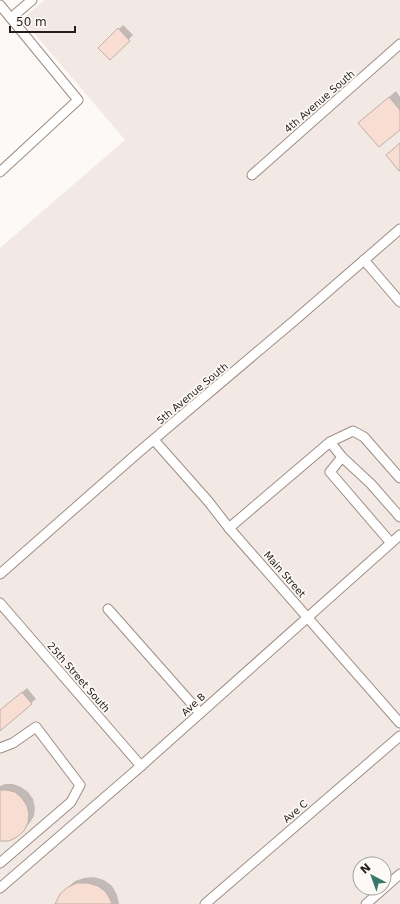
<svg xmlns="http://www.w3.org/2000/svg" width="400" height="904" font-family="'DejaVu Sans',sans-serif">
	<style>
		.built { fill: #f3e9e4; fill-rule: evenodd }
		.shadow { fill: #0003 }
		.building { fill: #f7ddd2; stroke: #c1aea6 }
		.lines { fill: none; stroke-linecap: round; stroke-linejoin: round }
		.minor-casing { stroke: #9f8d85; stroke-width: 11 }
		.minor { stroke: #fff; stroke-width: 9 }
		.labels { text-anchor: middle; stroke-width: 3.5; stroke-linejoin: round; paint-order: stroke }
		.street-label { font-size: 10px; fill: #241d1a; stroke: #fdf9f7 }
	</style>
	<rect width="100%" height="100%" fill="#fdf9f7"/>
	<path class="built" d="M 45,0 L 400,0 L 400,904 L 0,904 L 0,248 L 125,140 L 22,19 ZM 360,864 L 384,864 L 384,888 L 360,888 Z"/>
	<g class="shadow">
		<path d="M 123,25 L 133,35 L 110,59 L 99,48 Z"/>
		<path d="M 396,91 L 400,97 L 400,128 L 359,123 Z"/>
		<path d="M 27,688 L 36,699 L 0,730 L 0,711 Z"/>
		<path d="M 5,784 L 13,784 L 21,787 L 28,792 L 33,799 L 35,808 L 34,816 L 29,824 L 16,836 L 0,840 L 0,786 Z"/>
		<path d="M 94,877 L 104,880 L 112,886 L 117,895 L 119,904 L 56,904 L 67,888 L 75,881 L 84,878 Z"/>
	</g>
	<g class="building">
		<path d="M 118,28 L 130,41 L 110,60 L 98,48 Z"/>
		<path d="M 389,97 L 400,110 L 400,130 L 379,147 L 358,123 Z"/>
		<path d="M 400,143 L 400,170 L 399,171 L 386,155 Z"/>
		<path d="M 22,692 L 32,704 L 0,731 L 0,710 Z"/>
		<path d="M 0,790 L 7,790 L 15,792 L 22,798 L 27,806 L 29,814 L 28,823 L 24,831 L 17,837 L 9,841 L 0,841 Z"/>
		<path d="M 77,883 L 88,883 L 98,886 L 106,892 L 111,901 L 112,904 L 55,904 L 60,894 L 68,887 Z"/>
	</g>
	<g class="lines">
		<defs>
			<g id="minor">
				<path d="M 0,5 L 78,100 L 0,172"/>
				<path d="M 11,18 L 32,0"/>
				<path d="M 252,175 L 400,44"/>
				<path d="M 364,260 L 400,302"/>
				<path d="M 154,440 L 208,501 L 229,528 L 400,723"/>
				<path d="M 330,442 L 353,431 L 364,437 L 400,478"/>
				<path d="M 342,457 L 330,472 L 391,543"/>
				<path d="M 229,528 L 330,442 L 342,457 L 371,484 L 400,517"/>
				<path d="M 0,574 L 140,451 L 295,320 L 400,229"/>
				<path d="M 0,603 L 141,766"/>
				<path d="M 108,609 L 200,713"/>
				<path d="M 0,748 L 13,743 L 36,727 L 80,785 L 71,802 L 0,863"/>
				<path d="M 0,888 L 141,766 L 400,535"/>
				<path d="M 205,904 L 400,736"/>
				<path d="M 366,904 L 400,874"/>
			</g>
		</defs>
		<use href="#minor" class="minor-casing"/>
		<use href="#minor" class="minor"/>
	</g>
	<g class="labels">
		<g class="street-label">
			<text transform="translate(319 101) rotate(-41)" y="4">4th Avenue South</text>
			<text transform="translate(192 393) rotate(-40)" y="4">5th Avenue South</text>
			<text transform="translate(285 574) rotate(49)" y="4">Main Street</text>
			<text transform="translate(79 677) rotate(49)" y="4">25th Street South</text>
			<text transform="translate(193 704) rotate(-42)" y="4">Ave B</text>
			<text transform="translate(295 811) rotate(-41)" y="4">Ave C</text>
		</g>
	</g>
	<g transform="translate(372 876) rotate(319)"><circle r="19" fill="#fdf9f7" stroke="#a6a19f"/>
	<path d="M0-3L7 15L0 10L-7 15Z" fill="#387969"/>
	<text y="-6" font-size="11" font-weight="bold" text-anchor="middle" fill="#241d1a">N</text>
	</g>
	<path d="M10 26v6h65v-6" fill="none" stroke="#241d1a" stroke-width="2"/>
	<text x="16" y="26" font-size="12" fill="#241d1a" stroke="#fdf9f7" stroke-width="3" paint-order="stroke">50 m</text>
</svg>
